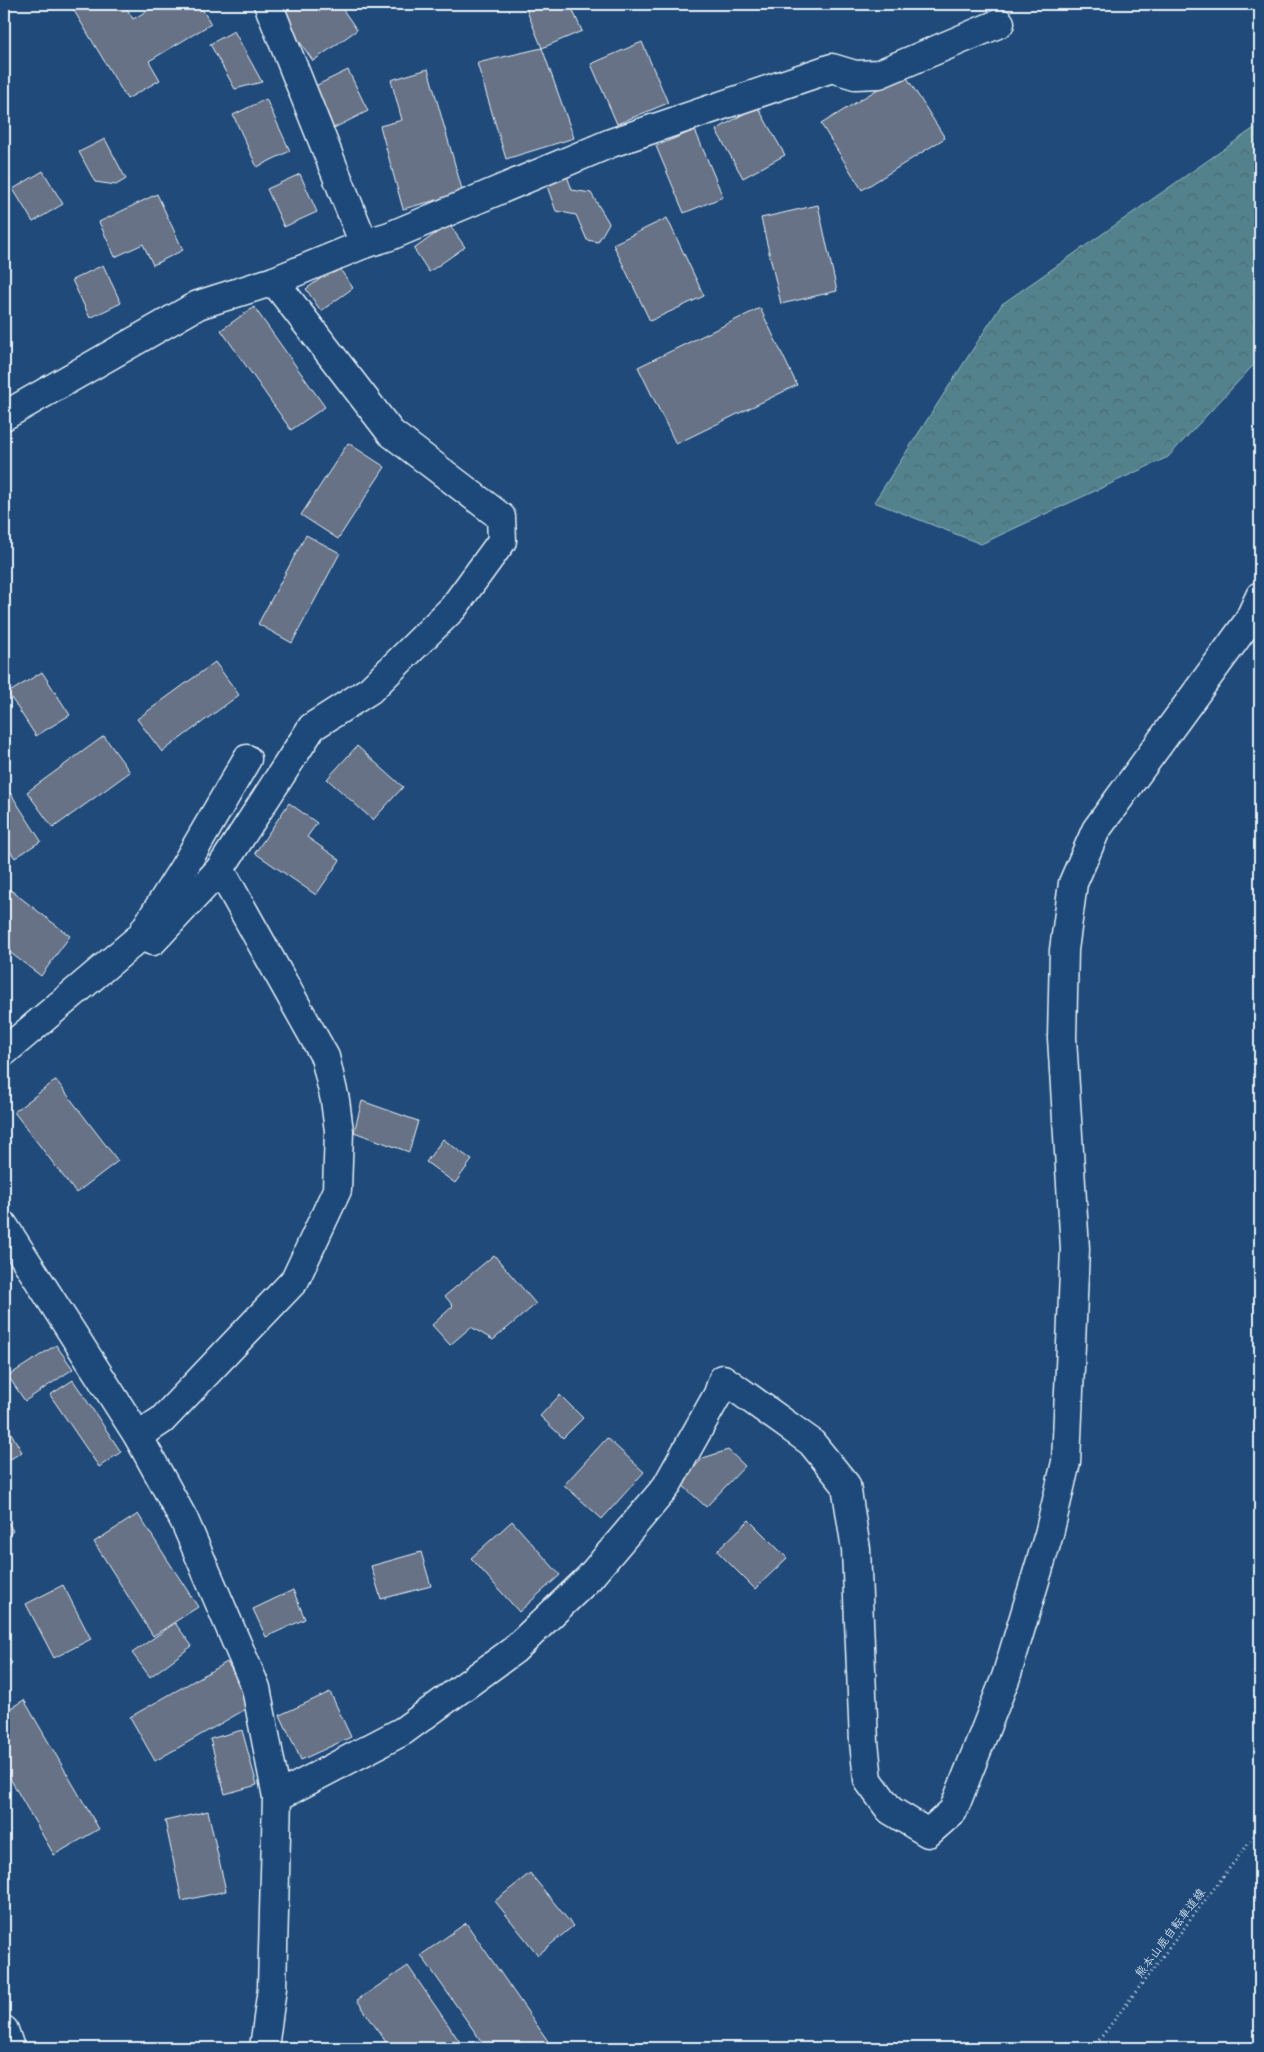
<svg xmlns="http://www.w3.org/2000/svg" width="1264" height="2052" font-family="Pangolin,'Klee One',sans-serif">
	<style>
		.forest { fill: url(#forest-crowns); stroke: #9dbac2 }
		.building { fill: #677286; stroke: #e8f1f8 }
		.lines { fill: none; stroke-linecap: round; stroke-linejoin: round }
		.minor-casing { stroke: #e8f1f8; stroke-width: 31 }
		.highway-casing { stroke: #e8f1f8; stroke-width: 31 }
		.path { stroke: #e8f1f8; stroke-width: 3; stroke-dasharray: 1 4; stroke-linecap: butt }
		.minor { stroke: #1f4a7a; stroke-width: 28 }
		.highway { stroke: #1f4a7a; stroke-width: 28 }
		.labels { text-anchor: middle; stroke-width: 4; stroke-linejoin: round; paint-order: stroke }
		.street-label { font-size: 12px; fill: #e8f1f8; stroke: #1f4a7a }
	</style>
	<defs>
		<pattern id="forest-crowns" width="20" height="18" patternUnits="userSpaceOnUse" patternTransform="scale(1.25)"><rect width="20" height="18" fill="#52828d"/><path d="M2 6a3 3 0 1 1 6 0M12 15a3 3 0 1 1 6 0" fill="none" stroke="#4d686f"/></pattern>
	</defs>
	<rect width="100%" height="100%" fill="#1f4a7a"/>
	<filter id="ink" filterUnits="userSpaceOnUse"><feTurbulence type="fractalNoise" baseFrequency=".02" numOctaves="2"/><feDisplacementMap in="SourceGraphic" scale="10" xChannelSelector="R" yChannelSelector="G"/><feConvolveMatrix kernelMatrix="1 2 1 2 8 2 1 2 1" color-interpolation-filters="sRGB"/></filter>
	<g filter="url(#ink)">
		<path class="forest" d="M 1260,124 L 1260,358 L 1168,457 L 981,544 L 874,502 L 1002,304 Z"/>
		<g class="building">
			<path d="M 70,4 L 124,4 L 133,19 L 159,4 L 199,4 L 211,24 L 149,61 L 160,80 L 127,99 Z"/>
			<path d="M 277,4 L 339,4 L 357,30 L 313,61 L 275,6 Z"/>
			<path d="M 524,4 L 570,4 L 582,31 L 542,48 Z"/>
			<path d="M 234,31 L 262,82 L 235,89 L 210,44 Z"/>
			<path d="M 642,42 L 668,103 L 617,124 L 591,64 Z"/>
			<path d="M 542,48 L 574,138 L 506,159 L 477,63 Z"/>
			<path d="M 428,69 L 463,193 L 403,209 L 380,126 L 402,120 L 391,80 Z"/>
			<path d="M 348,70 L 368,111 L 332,129 L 311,88 Z"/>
			<path d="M 904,73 L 945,138 L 862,190 L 821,124 Z"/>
			<path d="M 266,99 L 290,151 L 257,167 L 233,115 Z"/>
			<path d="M 757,106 L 785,155 L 743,178 L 716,130 Z"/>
			<path d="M 695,130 L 723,197 L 684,213 L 656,146 Z"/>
			<path d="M 105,139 L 126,179 L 116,185 L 95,182 L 79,152 Z"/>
			<path d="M 565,170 L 572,190 L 591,193 L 609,223 L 598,242 L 587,240 L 576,215 L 556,211 L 544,178 Z"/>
			<path d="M 43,171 L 63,204 L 33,222 L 13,189 Z"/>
			<path d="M 300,174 L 317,212 L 284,227 L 267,189 Z"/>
			<path d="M 157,194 L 183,250 L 153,265 L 143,244 L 115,257 L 99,222 Z"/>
			<path d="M 818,205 L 837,291 L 781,304 L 761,218 Z"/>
			<path d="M 667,218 L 704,296 L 650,321 L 613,244 Z"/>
			<path d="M 449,224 L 465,247 L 429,272 L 414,249 Z"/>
			<path d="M 103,265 L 121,303 L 90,318 L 72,280 Z"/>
			<path d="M 338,266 L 353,288 L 321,311 L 306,289 Z"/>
			<path d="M 254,307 L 325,407 L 291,430 L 221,330 Z"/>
			<path d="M 760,308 L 797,385 L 676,444 L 638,367 Z"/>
			<path d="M 348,443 L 385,467 L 338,539 L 301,515 Z"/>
			<path d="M 306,535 L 340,553 L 292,643 L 258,624 Z"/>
			<path d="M 215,662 L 239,695 L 162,752 L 137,719 Z"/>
			<path d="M 42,672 L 70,715 L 36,736 L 8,693 Z"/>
			<path d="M 104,736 L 130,772 L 53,828 L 27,792 Z"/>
			<path d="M 357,746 L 403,787 L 373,820 L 327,779 Z"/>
			<path d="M 4,783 L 41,841 L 15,858 L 4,842 Z"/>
			<path d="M 289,803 L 317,823 L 307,837 L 340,860 L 316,895 L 255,853 Z"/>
			<path d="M 4,885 L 70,936 L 41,976 L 4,948 Z"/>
			<path d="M 56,1080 L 118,1161 L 76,1193 L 14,1112 Z"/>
			<path d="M 362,1101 L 418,1121 L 409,1152 L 354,1132 Z"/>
			<path d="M 443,1139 L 472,1160 L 455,1183 L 426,1162 Z"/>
			<path d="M 494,1255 L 536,1304 L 493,1340 L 471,1327 L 450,1345 L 432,1325 L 453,1306 L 445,1296 Z"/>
			<path d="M 56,1345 L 73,1369 L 25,1401 L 8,1376 Z"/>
			<path d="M 73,1380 L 121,1452 L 99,1467 L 50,1395 Z"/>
			<path d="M 560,1395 L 583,1418 L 563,1438 L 540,1416 Z"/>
			<path d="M 4,1421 L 22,1452 L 4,1463 Z"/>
			<path d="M 607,1438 L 644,1472 L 602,1519 L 564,1485 Z"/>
			<path d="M 728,1450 L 745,1466 L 706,1507 L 680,1483 L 703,1458 Z"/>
			<path d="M 138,1514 L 198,1607 L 153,1636 L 94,1542 Z"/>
			<path d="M 4,1516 L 13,1531 L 4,1540 Z"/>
			<path d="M 749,1520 L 787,1558 L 755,1589 L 717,1551 Z"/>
			<path d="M 512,1521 L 560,1575 L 519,1612 L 471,1558 Z"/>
			<path d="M 421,1552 L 431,1586 L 381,1599 L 371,1566 Z"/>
			<path d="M 63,1585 L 91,1639 L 54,1658 L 26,1604 Z"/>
			<path d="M 293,1590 L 305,1619 L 266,1637 L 253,1609 Z"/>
			<path d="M 175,1623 L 192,1646 L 150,1677 L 132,1653 Z"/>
			<path d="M 4,1652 L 12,1663 L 4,1670 Z"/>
			<path d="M 227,1662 L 253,1705 L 155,1761 L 130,1717 Z"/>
			<path d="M 330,1692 L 351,1737 L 301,1760 L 280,1715 Z"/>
			<path d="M 24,1700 L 99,1829 L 54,1855 L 4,1768 L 4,1712 Z"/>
			<path d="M 242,1730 L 257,1785 L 225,1794 L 210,1739 Z"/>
			<path d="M 208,1811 L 226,1891 L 182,1901 L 165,1821 Z"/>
			<path d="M 530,1873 L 573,1926 L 538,1955 L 495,1901 Z"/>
			<path d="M 466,1923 L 550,2044 L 544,2048 L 486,2048 L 421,1955 Z"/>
			<path d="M 408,1966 L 464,2048 L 390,2048 L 357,2000 Z"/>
		</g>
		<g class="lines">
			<defs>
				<g id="minor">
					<path d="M 364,244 L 390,236 L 611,143 L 832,68 L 855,75 L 879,74 L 1000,23"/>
					<path d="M 4,416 L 198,305 L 274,281 L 364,244 L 268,4"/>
					<path d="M 148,939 L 153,941 L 220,869"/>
					<path d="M 4,1052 L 140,937 L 183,869 L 247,759"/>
					<path d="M 4,1226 L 138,1436 L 184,1520 L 256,1688 L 277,1797 L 272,1988 L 264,2048"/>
					<path d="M 138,1436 L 162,1420 L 295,1280 L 337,1190 L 339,1131 L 335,1100 L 325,1057 L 220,869 L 312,727 L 370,690 L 453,608 L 502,541 L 501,517 L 391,433 L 274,281"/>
					<path d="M 277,1797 L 403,1731 L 514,1650 L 589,1578 L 666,1487 L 718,1394 L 723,1379 L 811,1442 L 846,1485 L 856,1549 L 864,1742 L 868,1780 L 890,1810 L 928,1833 L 953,1811 L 1006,1677 L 1049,1534 L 1066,1462 L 1075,1249 L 1062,1038 L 1064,950 L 1073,883 L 1096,830 L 1248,622 L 1260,596"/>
				</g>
				<path id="highway" d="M 4,2030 L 10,2048"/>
			</defs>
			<use href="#minor" class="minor-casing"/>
			<use href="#highway" class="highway-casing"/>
			<path class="path" d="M 1093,2048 L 1260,1828"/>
			<use href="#minor" class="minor"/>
			<use href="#highway" class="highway"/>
		</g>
	</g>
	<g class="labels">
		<g class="street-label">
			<text transform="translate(1170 1933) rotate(-53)" y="4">熊本山鹿自転車道線</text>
		</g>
	</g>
	<rect width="1264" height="2052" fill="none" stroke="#1f4a7a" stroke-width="20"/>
	<rect x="10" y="10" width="1244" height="2032" fill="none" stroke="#e8f1f8" stroke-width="2" filter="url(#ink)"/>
</svg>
